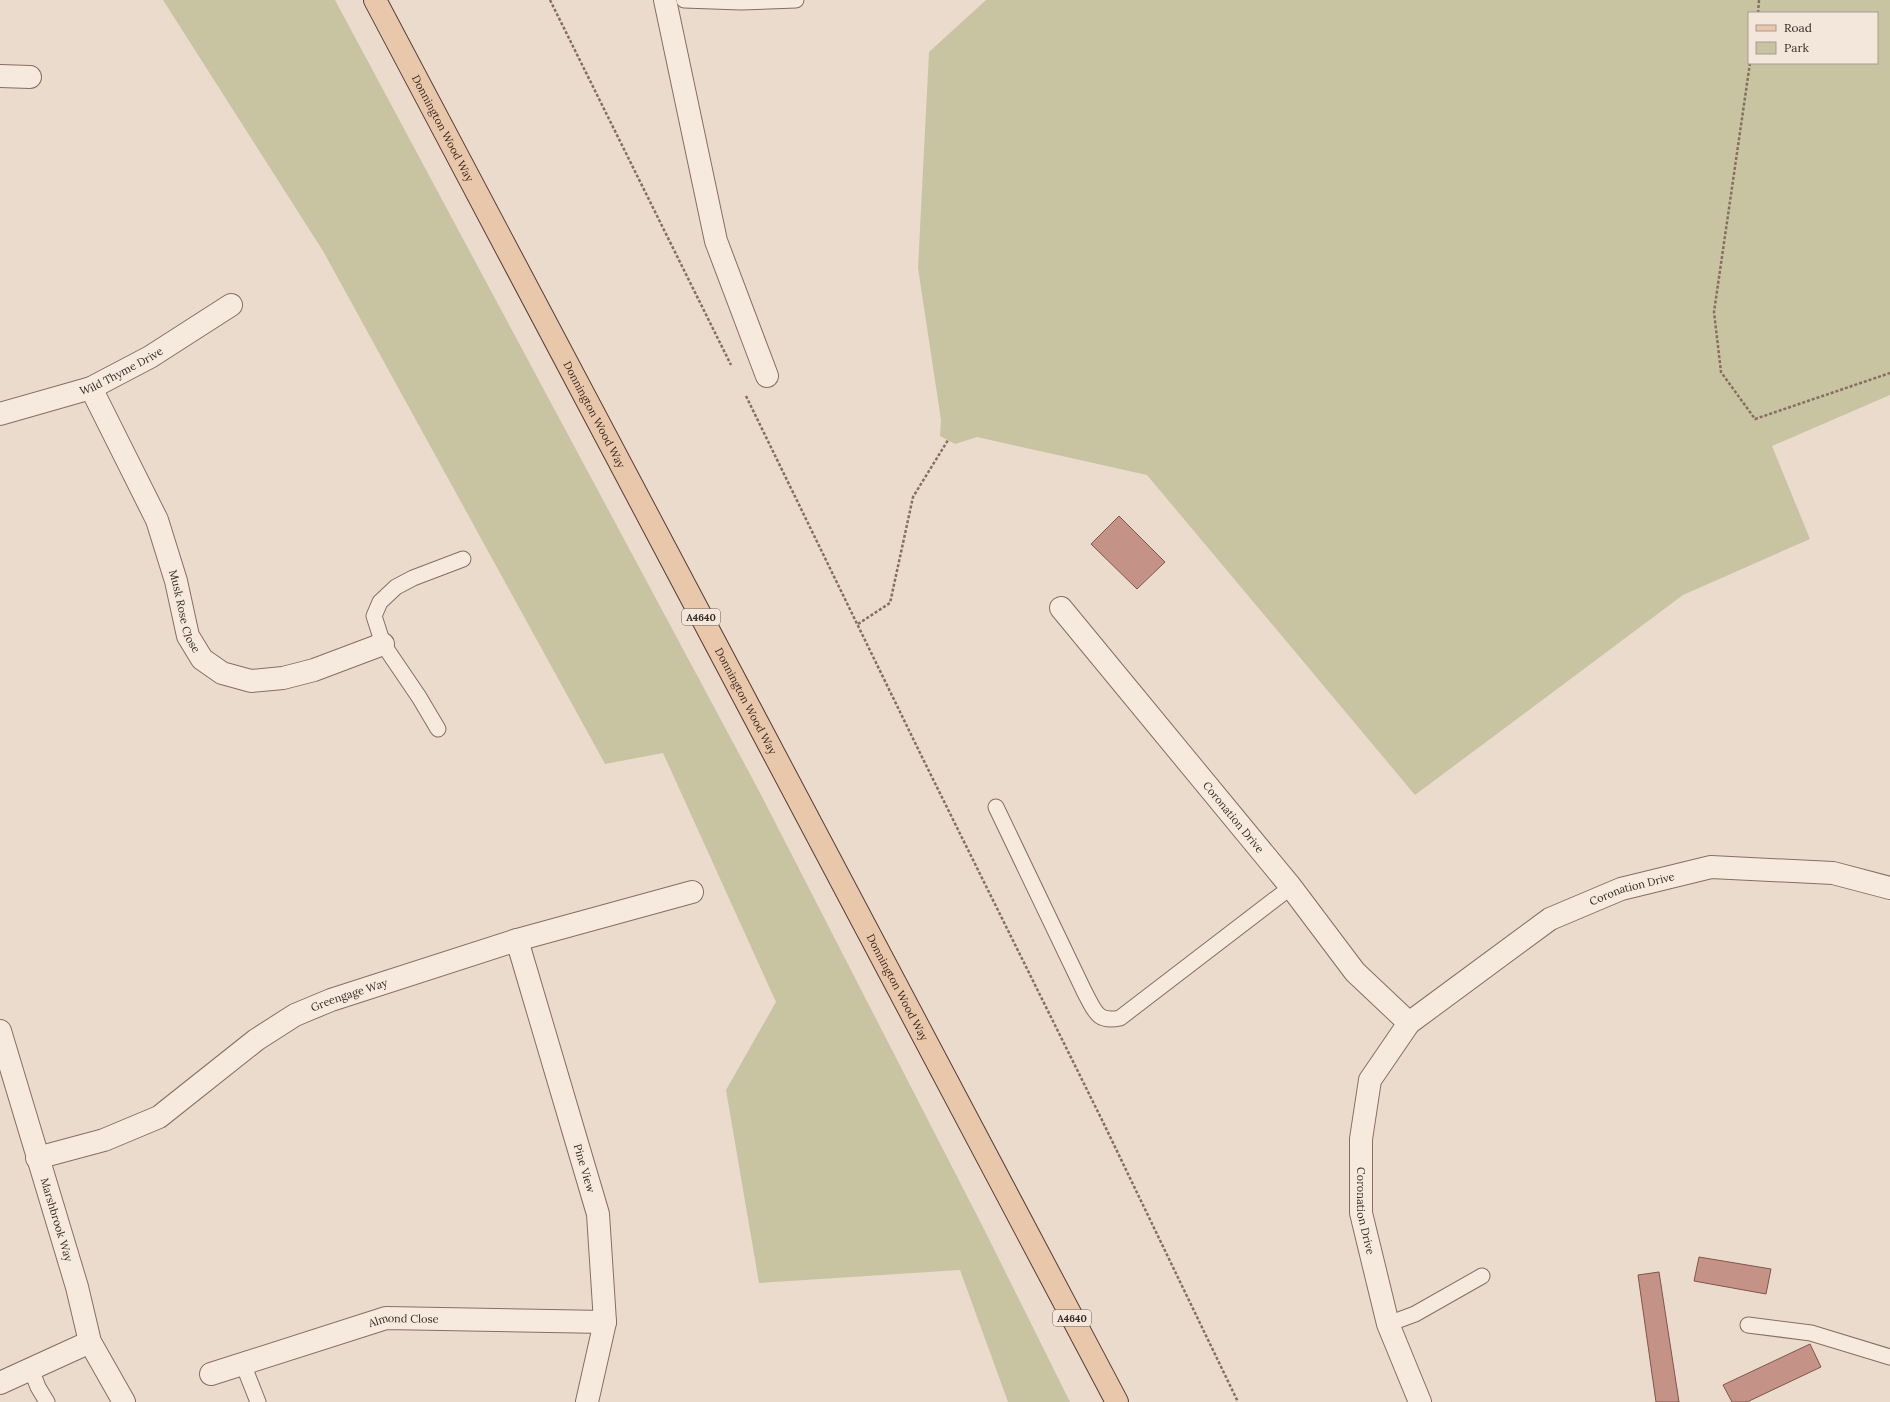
<svg xmlns="http://www.w3.org/2000/svg" width="1890" height="1402" font-family="Lora,serif">
	<style>
		.green { fill: #c8c4a1; fill-rule: evenodd }
		.building { fill: #c59287; stroke: #83544a }
		.lines { fill: none; stroke-linecap: round; stroke-linejoin: round }
		.service-casing { stroke: #876d62; stroke-width: 17 }
		.minor-casing { stroke: #876d62; stroke-width: 24 }
		.primary-casing { stroke: #553d35; stroke-width: 24 }
		.path { stroke: #876d62; stroke-width: 2.5; stroke-dasharray: 3 2; stroke-linecap: butt }
		.service { stroke: #f6eadf; stroke-width: 15 }
		.minor { stroke: #f6eadf; stroke-width: 22 }
		.primary { stroke: #e9c7aa; stroke-width: 22 }
		.labels { text-anchor: middle; stroke-width: 3; stroke-linejoin: round; paint-order: stroke }
		.shield { fill: #f3e7dc; stroke: #71625a; stroke-width: 1 }
		.shield-label { font-size: 10px; font-weight: bold; fill: #392923 }
		.street-label { font-size: 11px; fill: #392923; stroke: #f3e7dc }
	</style>
	<rect width="100%" height="100%" fill="#ebdbcd"/>
	<g class="green">
		<path d="M 163,0 L 335,0 L 758,789 L 986,1233 L 1070,1402 L 1008,1402 L 960,1270 L 759,1283 L 726,1090 L 776,1002 L 663,753 L 605,764 L 323,251 Z"/>
		<path d="M 986,0 L 1890,0 L 1890,395 L 1772,446 L 1810,539 L 1683,595 L 1415,795 L 1147,475 L 977,437 L 955,444 L 940,436 L 941,420 L 918,268 L 929,52 ZM 1749,13 L 1877,13 L 1877,63 L 1749,63 Z"/>
	</g>
	<g class="building">
		<path d="M 1119,516 L 1165,562 L 1137,589 L 1091,544 Z"/>
		<path d="M 1699,1257 L 1771,1269 L 1766,1294 L 1694,1281 Z"/>
		<path d="M 1659,1272 L 1679,1402 L 1656,1402 L 1638,1275 Z"/>
		<path d="M 1810,1344 L 1821,1367 L 1747,1402 L 1732,1402 L 1723,1385 Z"/>
	</g>
	<g class="lines">
		<defs>
			<g id="service">
				<path d="M 684,0 L 741,2 L 796,0"/>
				<path d="M 438,729 L 419,697 L 383,644 L 374,616 L 380,602 L 396,587 L 413,578 L 463,559"/>
				<path d="M 996,807 L 1085,993 C 1095,1011 1097,1023 1120,1018 L 1291,887"/>
				<path d="M 1388,1324 L 1415,1314 L 1482,1276"/>
				<path d="M 1748,1325 L 1811,1333 L 1890,1357"/>
				<path d="M 243,1364 L 258,1402"/>
				<path d="M 31,1369 L 38,1387 L 47,1402"/>
			</g>
			<g id="minor">
				<path d="M 665,0 L 716,241 L 767,376"/>
				<path d="M 0,76 L 30,77"/>
				<path id="s1" d="M 91,388 L 157,520 L 176,581 L 188,636 L 202,659 L 222,673 L 251,681 L 283,678 L 314,670 L 383,644"/>
				<path id="s2" d="M 0,414 L 91,388 L 150,357 L 231,305"/>
				<path id="s3" d="M 1061,608 L 1291,887 L 1355,972 L 1409,1023 L 1550,919 L 1621,889 L 1711,867 L 1833,873 L 1890,888"/>
				<path id="s4" d="M 517,940 L 598,1214 L 605,1322 L 587,1402"/>
				<path id="s5" d="M 1409,1023 L 1370,1080 L 1361,1139 L 1361,1213 L 1388,1324 L 1420,1402"/>
				<path id="s6" d="M 0,1031 L 77,1287 L 90,1342 L 124,1402"/>
				<path id="s7" d="M 37,1158 L 104,1140 L 159,1117 L 256,1040 L 295,1015 L 331,1000 L 517,940 L 692,892"/>
				<path id="s8" d="M 211,1374 L 386,1318 L 605,1322"/>
				<path d="M 0,1383 L 90,1342"/>
			</g>
			<g id="primary">
				<path id="s9" d="M 375,0 L 1117,1402"/>
			</g>
		</defs>
		<use href="#service" class="service-casing"/>
		<use href="#minor" class="minor-casing"/>
		<use href="#primary" class="primary-casing"/>
		<g class="path">
			<path d="M 550,0 L 731,365"/>
			<path d="M 1758,13 L 1759,0"/>
			<path d="M 1750,63 L 1714,312 L 1721,372 L 1755,419 L 1890,373"/>
			<path d="M 746,396 L 921,755 L 1102,1120 L 1238,1402"/>
			<path d="M 858,624 L 890,603 L 913,497 L 948,440"/>
		</g>
		<use href="#service" class="service"/>
		<use href="#minor" class="minor"/>
		<use href="#primary" class="primary"/>
	</g>
	<g class="labels">
		<g class="shield">
			<rect x="682" y="609" width="38" height="16" rx="3"/>
			<rect x="1053" y="1310" width="38" height="16" rx="3"/>
		</g>
		<g class="shield-label">
			<text x="701" y="621">A4640</text>
			<text x="1072" y="1322">A4640</text>
		</g>
		<g class="street-label">
			<text dy="4" stroke="none"><textPath href="#s9" startOffset="145">Donnington Wood Way</textPath></text>
			<text dy="4" stroke="none"><textPath href="#s2" startOffset="129">Wild Thyme Drive</textPath></text>
			<text dy="4" stroke="none"><textPath href="#s9" startOffset="469">Donnington Wood Way</textPath></text>
			<text dy="4" stroke="none"><textPath href="#s1" startOffset="243">Musk Rose Close</textPath></text>
			<text dy="4" stroke="none"><textPath href="#s9" startOffset="793">Donnington Wood Way</textPath></text>
			<text dy="4" stroke="none"><textPath href="#s3" startOffset="271">Coronation Drive</textPath></text>
			<text dy="4" stroke="none"><textPath href="#s3" startOffset="805">Coronation Drive</textPath></text>
			<text dy="4" stroke="none"><textPath href="#s9" startOffset="1117">Donnington Wood Way</textPath></text>
			<text dy="4" stroke="none"><textPath href="#s7" startOffset="357">Greengage Way</textPath></text>
			<text dy="4" stroke="none"><textPath href="#s4" startOffset="238">Pine View</textPath></text>
			<text dy="4" stroke="none"><textPath href="#s5" startOffset="201">Coronation Drive</textPath></text>
			<text dy="4" stroke="none"><textPath href="#s6" startOffset="197">Marshbrook Way</textPath></text>
			<text dy="4" stroke="none"><textPath href="#s8" startOffset="201">Almond Close</textPath></text>
		</g>
	</g>
	<rect x="1748" y="12" width="130" height="52" fill="#f3e7dc" stroke="#a99b92"/>
	<rect x="1756" y="25" width="20" height="6" fill="#e9c7aa" stroke="#a99b92"/>
	<text x="1784" y="32" font-size="12" fill="#392923">Road</text>
	<rect x="1756" y="42" width="20" height="12" fill="#c8c4a1" stroke="#a99b92"/>
	<text x="1784" y="52" font-size="12" fill="#392923">Park</text>
</svg>
